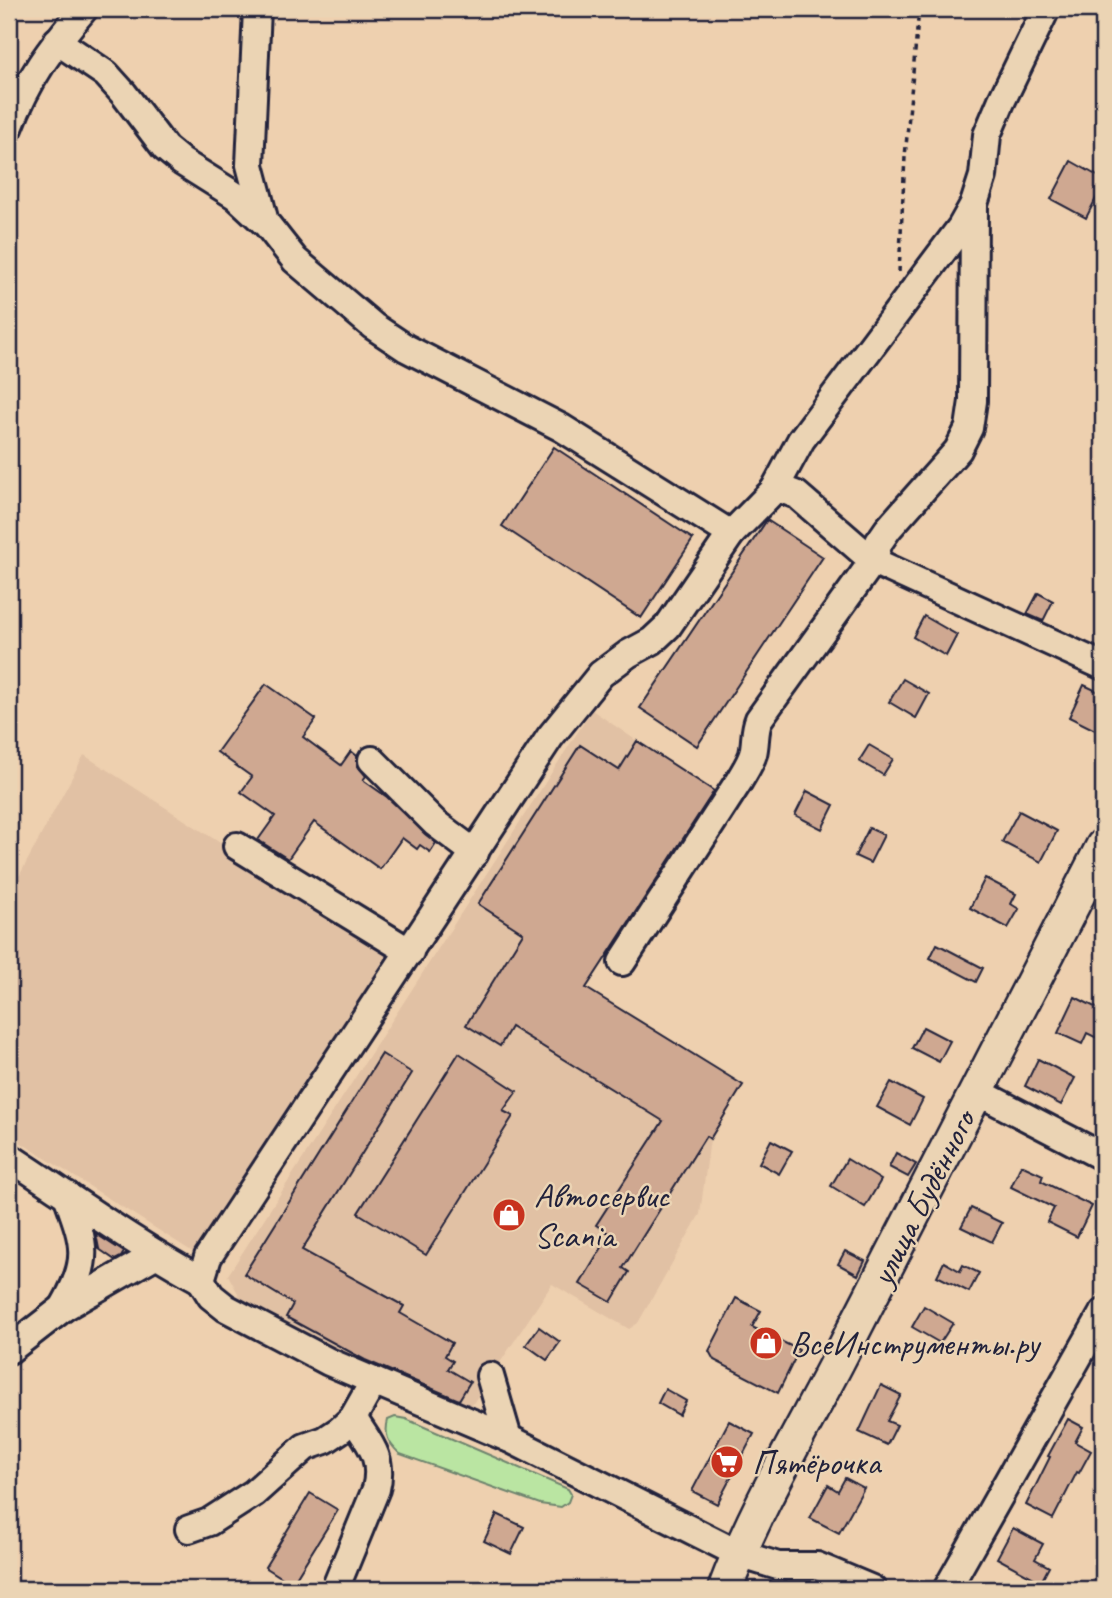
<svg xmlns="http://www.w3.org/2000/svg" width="1112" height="1598" font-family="Caveat,sans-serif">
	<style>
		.built { fill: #e1c1a4 }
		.green { fill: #bae5a2; stroke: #6e846e; stroke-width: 2 }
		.building { fill: #cfa891; stroke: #22223b; stroke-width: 2 }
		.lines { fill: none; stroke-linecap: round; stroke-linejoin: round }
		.minor-casing { stroke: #22223b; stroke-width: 32 }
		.major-casing { stroke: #22223b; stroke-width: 38 }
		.path { stroke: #22223b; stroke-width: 3.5; stroke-dasharray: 5 5; stroke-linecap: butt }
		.minor { stroke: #ebd4b4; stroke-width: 26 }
		.major { stroke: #ebd4b4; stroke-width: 33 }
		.labels { text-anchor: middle; stroke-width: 5; stroke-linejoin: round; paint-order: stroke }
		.poi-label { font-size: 35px; fill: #22223b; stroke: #ebd4b4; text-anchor: start }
		.street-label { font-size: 35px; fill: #22223b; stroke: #ebd4b4 }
	</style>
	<rect width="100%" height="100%" fill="#eed0af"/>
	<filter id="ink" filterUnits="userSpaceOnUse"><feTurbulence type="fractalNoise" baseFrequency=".0143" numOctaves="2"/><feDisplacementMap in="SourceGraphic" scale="14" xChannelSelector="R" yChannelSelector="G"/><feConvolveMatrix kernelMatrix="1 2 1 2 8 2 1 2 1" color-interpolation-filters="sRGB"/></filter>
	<g filter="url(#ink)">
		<g class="built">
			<path d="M 592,710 L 637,741 L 586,988 L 743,1085 L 710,1139 L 700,1214 L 638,1323 L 629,1329 L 552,1284 L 470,1408 L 442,1393 L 437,1400 L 389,1372 L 246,1308 L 228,1275 Z"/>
			<path d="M 84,755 L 389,952 L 196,1254 L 9,1135 L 9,895 Z"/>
		</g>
		<path class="green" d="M 395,1417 L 406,1419 L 568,1489 L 571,1494 L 568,1502 L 561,1507 L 540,1504 L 400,1454 C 388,1443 384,1435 388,1420 Z"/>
		<g class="building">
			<path d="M 1071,161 L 1103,179 L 1103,185 L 1086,218 L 1051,199 Z"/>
			<path d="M 554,447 L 693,539 L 641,618 L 502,526 Z"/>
			<path d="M 767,520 L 823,557 L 697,746 L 640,708 Z"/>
			<path d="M 1038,593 L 1053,601 L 1043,621 L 1027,614 Z"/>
			<path d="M 924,616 L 957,635 L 946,656 L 913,637 Z"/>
			<path d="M 903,679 L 929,694 L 916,718 L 889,702 Z"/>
			<path d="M 266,684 L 316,719 L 303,737 L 341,765 L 351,751 L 357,756 L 357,765 L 366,776 L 363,780 L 387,797 L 436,843 L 430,852 L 420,845 L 417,849 L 402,838 L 380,869 L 314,822 L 288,859 L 258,840 L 275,816 L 241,792 L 252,777 L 217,752 Z"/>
			<path d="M 1084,685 L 1099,692 L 1095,701 L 1103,704 L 1103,734 L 1069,717 Z"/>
			<path d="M 637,741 L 714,791 L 586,988 L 743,1085 L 710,1139 L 706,1136 L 623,1268 L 629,1272 L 611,1302 L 580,1284 L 610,1234 L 596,1225 L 663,1121 L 511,1027 L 500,1046 L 466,1025 L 523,933 L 478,904 L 580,745 L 619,770 Z"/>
			<path d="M 869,745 L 893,759 L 883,775 L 859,761 Z"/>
			<path d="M 807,791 L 834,805 L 822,829 L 795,815 Z"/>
			<path d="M 1019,811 L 1057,831 L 1041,862 L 1002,842 Z"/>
			<path d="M 869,828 L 884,835 L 870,863 L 855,856 Z"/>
			<path d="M 985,878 L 1016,894 L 1011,904 L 1019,909 L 1008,928 L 970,908 Z"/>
			<path d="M 937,944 L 983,968 L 976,982 L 930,958 Z"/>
			<path d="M 1075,997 L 1103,1011 L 1103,1026 L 1097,1038 L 1087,1033 L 1082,1044 L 1058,1033 Z"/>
			<path d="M 923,1027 L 950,1041 L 939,1062 L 912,1048 Z"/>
			<path d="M 459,1053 L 517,1091 L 503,1111 L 513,1116 L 426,1255 L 358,1213 Z"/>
			<path d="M 382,1054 L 412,1073 L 302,1250 L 404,1306 L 400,1313 L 452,1343 L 445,1356 L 453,1361 L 448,1369 L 470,1382 L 459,1400 L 365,1360 L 286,1317 L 293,1304 L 244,1274 Z"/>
			<path d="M 1038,1059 L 1075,1078 L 1061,1105 L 1025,1086 Z"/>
			<path d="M 891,1082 L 923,1099 L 910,1125 L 877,1107 Z"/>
			<path d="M 771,1140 L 792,1151 L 779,1174 L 759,1163 Z"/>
			<path d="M 896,1153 L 916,1164 L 908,1177 L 889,1167 Z"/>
			<path d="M 847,1159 L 881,1180 L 865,1207 L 831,1186 Z"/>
			<path d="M 1021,1165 L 1043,1175 L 1041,1181 L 1092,1206 L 1077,1237 L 1047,1222 L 1054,1208 L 1011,1187 Z"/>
			<path d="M 971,1208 L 1002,1223 L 992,1242 L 961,1227 Z"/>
			<path d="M 96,1234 L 124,1252 L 121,1257 L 115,1260 L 99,1249 Z"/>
			<path d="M 845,1251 L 865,1261 L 858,1275 L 838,1264 Z"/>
			<path d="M 944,1262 L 960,1271 L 963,1265 L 979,1273 L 969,1292 L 937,1276 Z"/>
			<path d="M 736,1298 L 761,1311 L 752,1327 L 799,1350 L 778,1393 L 714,1360 L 709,1351 Z"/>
			<path d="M 924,1306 L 953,1323 L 940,1343 L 912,1327 Z"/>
			<path d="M 539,1327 L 560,1342 L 547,1360 L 526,1345 Z"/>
			<path d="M 881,1385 L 901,1395 L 887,1421 L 897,1425 L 887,1445 L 859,1432 Z"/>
			<path d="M 665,1389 L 686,1401 L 679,1415 L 658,1403 Z"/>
			<path d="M 1068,1419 L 1083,1427 L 1075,1442 L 1091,1451 L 1079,1473 L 1077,1472 L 1053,1519 L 1026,1505 L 1050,1457 L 1048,1456 Z"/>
			<path d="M 729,1421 L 754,1434 L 717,1504 L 692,1491 Z"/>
			<path d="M 845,1478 L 864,1488 L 839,1533 L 810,1518 L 828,1485 L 838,1491 Z"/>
			<path d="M 310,1493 L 338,1510 L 292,1584 L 265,1567 Z"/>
			<path d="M 497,1514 L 524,1527 L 511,1554 L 484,1541 Z"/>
			<path d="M 1013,1528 L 1043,1544 L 1035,1559 L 1049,1567 L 1041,1582 L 997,1558 Z"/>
		</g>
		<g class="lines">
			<defs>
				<g id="minor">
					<path d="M 257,9 L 250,165 L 265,222 L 295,260 L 373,326 L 406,348 L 562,428 L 731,534"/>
					<path d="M 57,41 L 106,74 L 124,94 L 165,148 L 182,162 L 236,196 L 264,222"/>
					<path d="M 9,128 C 28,78 50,49 84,9"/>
					<path d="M 774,490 L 801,440 L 961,227 L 974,204 L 983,176 L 987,135 L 1001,102 L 1046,9"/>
					<path d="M 372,760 L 435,823 L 475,853"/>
					<path d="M 237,846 L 410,952"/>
					<path d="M 622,962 L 739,781 C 744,772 750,764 753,754 C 756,742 754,731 759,719 L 873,561 L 879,542 L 888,529 L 958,450 L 969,428 L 973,401 L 974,204"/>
					<path d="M 976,1091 L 1103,1157"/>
					<path d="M 9,1157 C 72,1198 135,1244 201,1280"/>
					<path d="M 63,1308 C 91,1259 85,1245 67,1195"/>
					<path d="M 9,1350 L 63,1308 L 155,1255"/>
					<path d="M 490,1376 L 508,1438"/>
					<path d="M 189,1529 L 209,1522 L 254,1493 L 305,1447 L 325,1440 L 340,1430 L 353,1418 L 374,1381"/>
					<path d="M 335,1589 L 376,1489 C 384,1457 369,1443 353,1418"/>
					<path d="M 872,1589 L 817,1566 L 778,1566 L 739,1554 L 508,1438 L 329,1362 L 226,1308 L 211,1296 L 201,1280 L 208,1257 L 550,737 L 601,674 L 628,654 L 652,641 L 668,626 L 731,534 L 774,490 L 784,490 L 797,495 L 873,561 L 1103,666"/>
					<path d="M 947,1589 L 1103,1313"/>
				</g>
				<path id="major" d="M 725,1589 C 758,1501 808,1421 850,1337 C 934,1173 1020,1010 1103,846"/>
			</defs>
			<use href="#minor" class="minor-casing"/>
			<use href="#major" class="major-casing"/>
			<path class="path" d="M 899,272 L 905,157 L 919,9"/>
			<use href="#minor" class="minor"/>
			<use href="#major" class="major"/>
		</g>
	</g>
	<defs>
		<symbol id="shop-disc" viewBox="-11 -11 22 22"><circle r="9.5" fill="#c8321e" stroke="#ebd4b4"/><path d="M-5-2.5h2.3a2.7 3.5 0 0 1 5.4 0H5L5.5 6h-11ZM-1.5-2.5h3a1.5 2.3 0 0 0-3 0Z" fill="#fff"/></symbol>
		<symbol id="supermarket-disc" viewBox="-11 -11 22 22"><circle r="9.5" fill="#c8321e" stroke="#ebd4b4"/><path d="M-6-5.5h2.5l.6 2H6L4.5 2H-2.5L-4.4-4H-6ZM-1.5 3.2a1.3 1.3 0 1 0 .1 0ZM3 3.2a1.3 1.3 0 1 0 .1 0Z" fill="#fff"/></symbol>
	</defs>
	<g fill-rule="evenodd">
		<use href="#shop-disc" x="490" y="1196" width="38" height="38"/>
		<use href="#shop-disc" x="747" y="1324" width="38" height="38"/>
		<use href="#supermarket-disc" x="708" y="1443" width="38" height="38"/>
	</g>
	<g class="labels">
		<g class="poi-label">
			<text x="534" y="1207">Автосервис<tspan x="534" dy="40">Scania</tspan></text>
			<text x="790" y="1355">ВсеИнструменты.ру</text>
			<text x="752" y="1474">Пятёрочка</text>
		</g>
		<g class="street-label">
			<text transform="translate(922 1198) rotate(-63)" y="12">улица Будённого</text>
		</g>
	</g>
	<rect width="1112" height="1598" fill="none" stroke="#ebd4b4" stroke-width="35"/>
	<rect x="18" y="18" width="1077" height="1563" fill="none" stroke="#22223b" stroke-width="2.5" filter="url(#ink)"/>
</svg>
